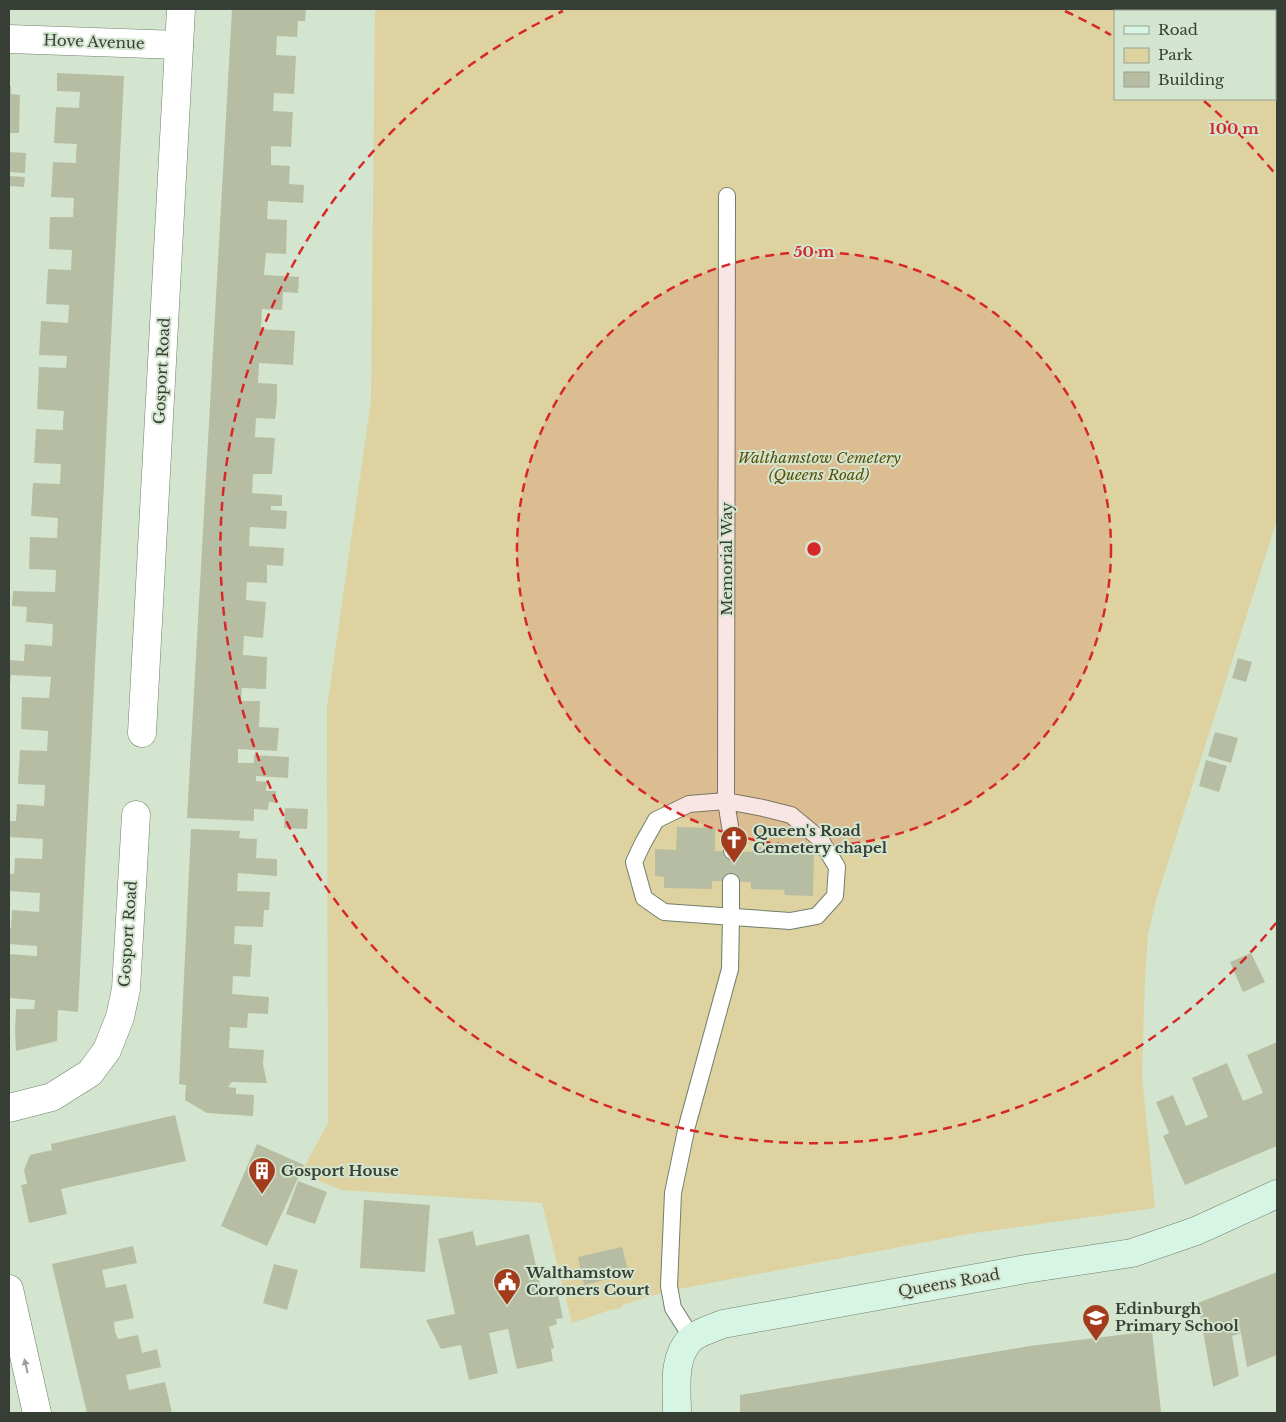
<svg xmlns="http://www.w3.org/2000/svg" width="1286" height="1422" font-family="'Libre Baskerville',serif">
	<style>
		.green { fill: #ddd2a0; fill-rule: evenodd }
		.building { fill: #b7bda3 }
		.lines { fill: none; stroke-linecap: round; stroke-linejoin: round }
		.lane-casing { stroke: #707f6b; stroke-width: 18 }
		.street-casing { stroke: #707f6b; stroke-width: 29 }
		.secondary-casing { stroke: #707f6b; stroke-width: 29 }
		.lane { stroke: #fff; stroke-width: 16 }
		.street { stroke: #fff; stroke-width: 28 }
		.secondary { stroke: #d7f5e5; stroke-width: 28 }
		.oneway { fill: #9b9e9a }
		.ring { fill: none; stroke: #d62828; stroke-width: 2.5; stroke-dasharray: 9 6 }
		.labels { text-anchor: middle; stroke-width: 4; stroke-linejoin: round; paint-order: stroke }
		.street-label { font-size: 15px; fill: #373e35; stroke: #d4e5cf }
		.park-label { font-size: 15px; font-style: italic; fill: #5b4f0a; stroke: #d4e5cf }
		.poi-label { font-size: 15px; font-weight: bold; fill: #373e35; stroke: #d4e5cf; text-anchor: start }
		.centre { fill: #d62828; stroke: #d4e5cf; stroke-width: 2.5 }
		.ring-label { font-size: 15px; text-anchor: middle; font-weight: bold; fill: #d62828; stroke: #d4e5cf; stroke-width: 4; stroke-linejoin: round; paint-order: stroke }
	</style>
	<rect width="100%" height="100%" fill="#d4e5cf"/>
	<path class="green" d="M 375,9 L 1277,9 L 1277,520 L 1156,900 L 1148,935 L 1145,978 L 1142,1075 L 1155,1208 L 968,1234 L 684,1288 L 643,1298 L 623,1305 L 621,1308 L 610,1310 L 572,1323 L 542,1203 L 341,1190 L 301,1173 L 328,1123 L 327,708 L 371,401 ZM 1115,11 L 1275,11 L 1275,99 L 1115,99 Z"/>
	<g class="building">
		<path d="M 232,9 L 306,9 L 305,21 L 298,21 L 297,37 L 277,36 L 276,55 L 296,56 L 294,94 L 274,93 L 273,111 L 293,112 L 292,129 L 291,147 L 271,146 L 271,165 L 290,166 L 289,184 L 304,185 L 303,203 L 268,201 L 267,219 L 287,220 L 286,254 L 266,253 L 264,275 L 299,277 L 298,293 L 283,292 L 282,310 L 262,309 L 261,329 L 295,331 L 293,365 L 259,363 L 258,383 L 277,384 L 277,402 L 275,419 L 256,418 L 255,437 L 275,438 L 272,474 L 253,474 L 252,493 L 282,495 L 282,506 L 271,506 L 271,510 L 287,511 L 286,529 L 250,527 L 249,546 L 284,548 L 283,566 L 267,565 L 267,583 L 247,582 L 246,600 L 266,602 L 263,638 L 244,636 L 243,655 L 267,657 L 266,689 L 242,688 L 241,701 L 260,701 L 259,727 L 279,728 L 277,751 L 238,749 L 238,763 L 254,763 L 254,755 L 289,757 L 288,778 L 256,776 L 256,781 L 267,782 L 266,791 L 276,791 L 276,803 L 269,802 L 268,810 L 254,809 L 254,821 L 187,818 Z"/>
		<path d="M 57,73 L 124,76 L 78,1012 L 58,1010 L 57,1041 L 16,1051 L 15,1030 L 16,1009 L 34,1009 L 35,1000 L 9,998 L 9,954 L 37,956 L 37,946 L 9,944 L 9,928 L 11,928 L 12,910 L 39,912 L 40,893 L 9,891 L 9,874 L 14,874 L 15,858 L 42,859 L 43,839 L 9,837 L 9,821 L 16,821 L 17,804 L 44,806 L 45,785 L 18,784 L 20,750 L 47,751 L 48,731 L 21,729 L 22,697 L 49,698 L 51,677 L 11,675 L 10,686 L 9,686 L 9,660 L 24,661 L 25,644 L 52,646 L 53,624 L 26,622 L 27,607 L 12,606 L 13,591 L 55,592 L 56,570 L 29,569 L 30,537 L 57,538 L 58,518 L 31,516 L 33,483 L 60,484 L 61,464 L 34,463 L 36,429 L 63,430 L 63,421 L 64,411 L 37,409 L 39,367 L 66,368 L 67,356 L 39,355 L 41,321 L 68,323 L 69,305 L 46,304 L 48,269 L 71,270 L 72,250 L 49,249 L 50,217 L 73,217 L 74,198 L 51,197 L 52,180 L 53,162 L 76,163 L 76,154 L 77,144 L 54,143 L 56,107 L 79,108 L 80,92 L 57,91 Z"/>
		<path d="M 9,86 L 11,86 L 11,94 L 20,95 L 19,133 L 9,133 Z"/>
		<path d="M 9,152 L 26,153 L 25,173 L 9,172 Z"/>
		<path d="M 9,176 L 25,177 L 24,187 L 9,186 Z"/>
		<path d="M 1238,658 L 1252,662 L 1246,682 L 1232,678 Z"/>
		<path d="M 1215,732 L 1238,738 L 1231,763 L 1208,756 Z"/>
		<path d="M 1206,760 L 1227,766 L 1219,792 L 1199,786 Z"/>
		<path d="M 285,808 L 308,809 L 307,829 L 284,828 Z"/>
		<path d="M 677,827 L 715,828 L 715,851 L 752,852 L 752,847 L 814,849 L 813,896 L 785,895 L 784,890 L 751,889 L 751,882 L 712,881 L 712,889 L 664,888 L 664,877 L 655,876 L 655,849 L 676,850 Z"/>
		<path d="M 191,829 L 240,831 L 239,838 L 257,839 L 256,858 L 277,859 L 277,876 L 238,873 L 237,891 L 270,892 L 269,910 L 264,910 L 263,927 L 235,926 L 234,944 L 252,945 L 250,977 L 233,976 L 232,994 L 269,997 L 268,1014 L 248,1013 L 247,1028 L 230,1027 L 229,1048 L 264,1050 L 263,1064 L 267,1083 L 232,1082 L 228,1087 L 236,1088 L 236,1094 L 254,1095 L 253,1116 L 207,1113 L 185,1100 L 186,1085 L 179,1084 Z"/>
		<path d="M 1251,953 L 1265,982 L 1243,992 L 1230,962 Z"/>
		<path d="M 1277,1042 L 1277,1146 L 1185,1185 L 1163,1136 L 1169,1133 L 1156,1102 L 1173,1095 L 1186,1126 L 1208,1117 L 1192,1078 L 1227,1063 L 1243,1101 L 1263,1093 L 1247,1055 Z"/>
		<path d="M 175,1115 L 186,1161 L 61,1189 L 67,1214 L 29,1223 L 21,1185 L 27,1184 L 24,1170 L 30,1155 L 52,1150 L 51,1144 Z"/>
		<path d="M 257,1144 L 304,1165 L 267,1246 L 221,1226 Z"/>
		<path d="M 298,1181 L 327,1192 L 315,1224 L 286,1214 Z"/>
		<path d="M 364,1200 L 430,1205 L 425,1272 L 360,1268 Z"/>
		<path d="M 473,1231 L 476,1246 L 529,1234 L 543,1298 L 558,1295 L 563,1318 L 556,1319 L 557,1324 L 549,1327 L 554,1348 L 551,1349 L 553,1361 L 517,1369 L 508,1329 L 489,1333 L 498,1373 L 469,1380 L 461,1345 L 441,1349 L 426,1320 L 455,1314 L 438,1239 Z"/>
		<path d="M 133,1246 L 137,1263 L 102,1270 L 106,1288 L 126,1284 L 134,1318 L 114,1322 L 115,1332 L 118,1339 L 138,1335 L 142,1353 L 157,1349 L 161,1367 L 126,1375 L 129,1390 L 165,1382 L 172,1413 L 87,1413 L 52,1264 Z"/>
		<path d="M 622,1247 L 629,1274 L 584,1285 L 578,1257 Z"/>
		<path d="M 274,1264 L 298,1270 L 287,1310 L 263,1303 Z"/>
		<path d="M 1277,1272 L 1277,1355 L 1247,1367 L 1241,1333 L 1232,1336 L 1239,1376 L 1213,1387 L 1198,1303 Z"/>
		<path d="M 1152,1331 L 1161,1412 L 1155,1413 L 740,1413 L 740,1395 L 1030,1346 Z"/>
	</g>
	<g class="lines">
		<defs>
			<g id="lane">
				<path d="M 727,196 L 726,801 L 732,839 L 732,851"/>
				<path d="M 726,801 L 763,808 L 791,815 L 820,839 L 837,867 L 835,896 L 817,916 L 790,921 L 664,912 L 644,898 L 634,862 L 643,843 L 656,820 L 689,804 Z"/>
				<path d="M 692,1338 L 673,1308 L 669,1286 L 673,1193 L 687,1126 L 730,969 L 731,918 L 731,882"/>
			</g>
			<g id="street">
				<path d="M 9,39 L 179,45"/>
				<path d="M 142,733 L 181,9"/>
				<path d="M 9,1108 L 52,1097 L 90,1073 L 107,1050 L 120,1017 L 126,989 L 136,815"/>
				<path d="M 9,1289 L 37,1413"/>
			</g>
			<path id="secondary" d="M 677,1413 C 677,1389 672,1357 691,1339 C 697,1333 715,1327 723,1324 L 1026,1269 L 1132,1253 L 1196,1231 L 1277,1194"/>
		</defs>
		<use href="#lane" class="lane-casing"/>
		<use href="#street" class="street-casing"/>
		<use href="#secondary" class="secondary-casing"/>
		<use href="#lane" class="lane"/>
		<use href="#street" class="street"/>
		<use href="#secondary" class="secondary"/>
	</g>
	<defs><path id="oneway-solid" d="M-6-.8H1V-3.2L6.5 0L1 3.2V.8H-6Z" transform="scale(1.25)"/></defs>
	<use class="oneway" href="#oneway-solid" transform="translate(26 1366) rotate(-103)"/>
	<circle cx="814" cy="549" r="297" fill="#d62828" fill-opacity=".12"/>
	<g class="ring">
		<circle cx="814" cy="549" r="297"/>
		<path d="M1276 923A594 594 0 1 1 563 11M1065 11A594 594 0 0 1 1111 35M1204 101A594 594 0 0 1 1276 175"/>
	</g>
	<defs>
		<symbol id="church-pin" viewBox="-11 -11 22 30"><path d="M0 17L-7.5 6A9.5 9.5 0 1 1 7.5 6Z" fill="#a33c1c" stroke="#d4e5cf"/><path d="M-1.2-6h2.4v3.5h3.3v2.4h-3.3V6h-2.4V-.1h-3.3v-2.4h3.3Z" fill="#fff"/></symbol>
		<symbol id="building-pin" viewBox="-11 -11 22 30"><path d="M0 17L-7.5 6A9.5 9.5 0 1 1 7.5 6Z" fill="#a33c1c" stroke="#d4e5cf"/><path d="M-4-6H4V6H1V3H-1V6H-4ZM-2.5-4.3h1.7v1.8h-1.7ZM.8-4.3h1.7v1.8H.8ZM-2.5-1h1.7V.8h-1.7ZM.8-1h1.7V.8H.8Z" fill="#fff"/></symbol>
		<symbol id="civic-pin" viewBox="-11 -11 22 30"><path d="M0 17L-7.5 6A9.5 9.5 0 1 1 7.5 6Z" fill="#a33c1c" stroke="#d4e5cf"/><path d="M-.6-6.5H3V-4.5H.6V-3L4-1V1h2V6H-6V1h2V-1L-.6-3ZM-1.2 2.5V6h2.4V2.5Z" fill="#fff"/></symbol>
		<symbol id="school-pin" viewBox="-11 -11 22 30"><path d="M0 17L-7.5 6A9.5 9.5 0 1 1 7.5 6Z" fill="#a33c1c" stroke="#d4e5cf"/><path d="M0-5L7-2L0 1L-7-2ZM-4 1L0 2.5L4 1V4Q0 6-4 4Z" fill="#fff"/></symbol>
	</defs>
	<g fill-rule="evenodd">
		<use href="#church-pin" x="718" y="824" width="32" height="43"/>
		<use href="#building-pin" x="246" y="1155" width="32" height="43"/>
		<use href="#civic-pin" x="491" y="1266" width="32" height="43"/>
		<use href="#school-pin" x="1080" y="1302" width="32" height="43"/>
	</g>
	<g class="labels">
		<g class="street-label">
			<text transform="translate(94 42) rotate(2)" y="5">Hove Avenue</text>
			<text transform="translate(162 371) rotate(-87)" y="5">Gosport Road</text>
			<text transform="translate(727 559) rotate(-90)" y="5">Memorial Way</text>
			<text transform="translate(128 934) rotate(-86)" y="5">Gosport Road</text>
			<text transform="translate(949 1283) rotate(-10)" y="5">Queens Road</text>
		</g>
		<g class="park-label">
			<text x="819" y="463">Walthamstow Cemetery<tspan x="819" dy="17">(Queens Road)</tspan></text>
		</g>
		<g class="poi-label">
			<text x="753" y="836">Queen's Road<tspan x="753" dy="17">Cemetery chapel</tspan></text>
			<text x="281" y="1176">Gosport House</text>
			<text x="526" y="1278">Walthamstow<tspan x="526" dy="17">Coroners Court</tspan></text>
			<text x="1115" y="1314">Edinburgh<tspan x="1115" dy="17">Primary School</tspan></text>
		</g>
	</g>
	<circle cx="814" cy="549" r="8" class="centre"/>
	<g class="ring-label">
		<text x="1234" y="134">100 m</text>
		<text x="814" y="257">50 m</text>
	</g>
	<rect width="1286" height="1422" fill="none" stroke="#373e35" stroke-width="20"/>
	<rect x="1114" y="10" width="162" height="90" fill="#d4e5cf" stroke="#95a291"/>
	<rect x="1124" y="26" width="25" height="8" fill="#d7f5e5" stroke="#95a291"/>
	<text x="1158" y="35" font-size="15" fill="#373e35">Road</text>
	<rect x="1124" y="48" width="25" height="15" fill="#ddd2a0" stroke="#95a291"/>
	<text x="1158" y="60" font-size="15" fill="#373e35">Park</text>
	<rect x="1124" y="72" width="25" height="15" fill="#b7bda3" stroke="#95a291"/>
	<text x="1158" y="85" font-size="15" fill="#373e35">Building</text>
</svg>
